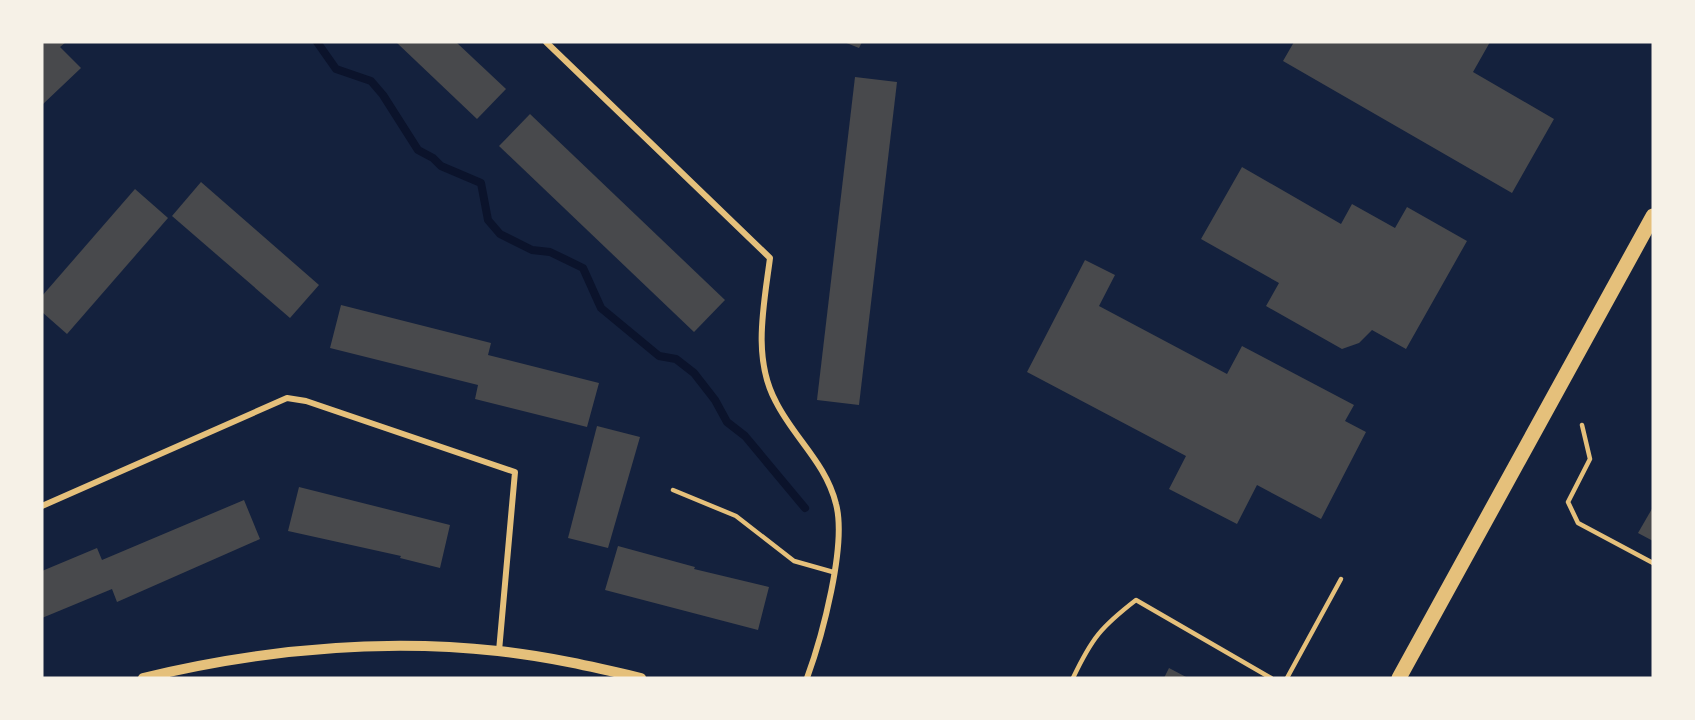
<svg xmlns="http://www.w3.org/2000/svg" width="1695" height="720" font-family="Signika,sans-serif">
	<style>
		.lines { fill: none; stroke-linecap: round; stroke-linejoin: round }
		.stream { stroke: #0b132b; stroke-width: 8 }
		.building { fill: #48494c }
		.service { stroke: #e5c07b; stroke-width: 4.5 }
		.minor { stroke: #e5c07b; stroke-width: 6 }
		.tertiary { stroke: #e5c07b; stroke-width: 10 }
		.primary { stroke: #e5c07b; stroke-width: 15 }
	</style>
	<rect width="100%" height="100%" fill="#14213d"/>
	<g class="lines">
		<path class="stream" d="M 317,42 L 336,69 L 371,81 L 383,95 L 418,150 L 433,158 L 441,166 L 481,183 L 488,220 L 500,234 L 532,250 L 550,252 L 583,268 L 601,308 L 659,356 L 676,359 L 694,373 L 715,400 L 727,422 L 745,436 L 805,508"/>
	</g>
	<g class="building">
		<path d="M 42,42 L 66,42 L 60,47 L 81,68 L 42,105 Z"/>
		<path d="M 396,42 L 456,42 L 506,89 L 477,119 Z"/>
		<path d="M 844,42 L 862,42 L 859,48 Z"/>
		<path d="M 1294,42 L 1490,42 L 1473,72 L 1554,119 L 1512,193 L 1283,61 Z"/>
		<path d="M 855,77 L 897,82 L 859,405 L 817,400 Z"/>
		<path d="M 530,114 L 725,300 L 694,332 L 499,146 Z"/>
		<path d="M 1242,167 L 1341,224 L 1352,204 L 1395,228 L 1407,207 L 1467,241 L 1406,349 L 1372,330 L 1359,343 L 1342,349 L 1266,306 L 1279,283 L 1201,239 Z"/>
		<path d="M 201,182 L 319,285 L 290,318 L 172,216 Z"/>
		<path d="M 135,189 L 168,218 L 67,334 L 42,312 L 42,296 Z"/>
		<path d="M 1085,260 L 1115,275 L 1099,306 L 1227,374 L 1242,346 L 1354,405 L 1345,421 L 1366,432 L 1321,519 L 1257,485 L 1237,524 L 1169,489 L 1186,456 L 1027,372 Z"/>
		<path d="M 341,305 L 491,343 L 488,355 L 599,383 L 587,427 L 475,399 L 478,385 L 330,348 Z"/>
		<path d="M 597,426 L 640,437 L 608,548 L 568,538 Z"/>
		<path d="M 299,487 L 450,525 L 440,568 L 400,558 L 401,556 L 288,531 Z"/>
		<path d="M 244,500 L 260,539 L 117,602 L 112,589 L 42,618 L 42,571 L 97,548 L 102,560 Z"/>
		<path d="M 1653,507 L 1653,541 L 1638,533 Z"/>
		<path d="M 618,546 L 695,567 L 694,569 L 769,587 L 758,630 L 605,590 Z"/>
		<path d="M 1169,668 L 1188,678 L 1164,678 Z"/>
	</g>
	<g class="lines">
		<g class="service">
			<path d="M 1582,425 L 1590,459 L 1568,502 L 1578,523 L 1653,563"/>
			<path d="M 673,490 L 736,516 L 794,561 L 833,572"/>
			<path d="M 1073,678 C 1092,638 1101,627 1136,600 L 1271,678"/>
			<path d="M 1287,678 L 1341,579"/>
		</g>
		<g class="minor">
			<path d="M 546,42 L 770,258 C 764,305 752,358 776,402 C 794,438 826,463 836,504 C 847,545 822,637 807,678"/>
			<path d="M 42,506 L 287,398 L 306,401 L 515,472 L 499,651"/>
		</g>
		<path class="tertiary" d="M 143,678 C 259,650 378,638 498,651 C 546,656 594,667 641,678"/>
		<path class="primary" d="M 1399,678 L 1653,216"/>
	</g>
	<rect width="1695" height="720" fill="none" stroke="#f6f1e7" stroke-width="87"/>
</svg>
